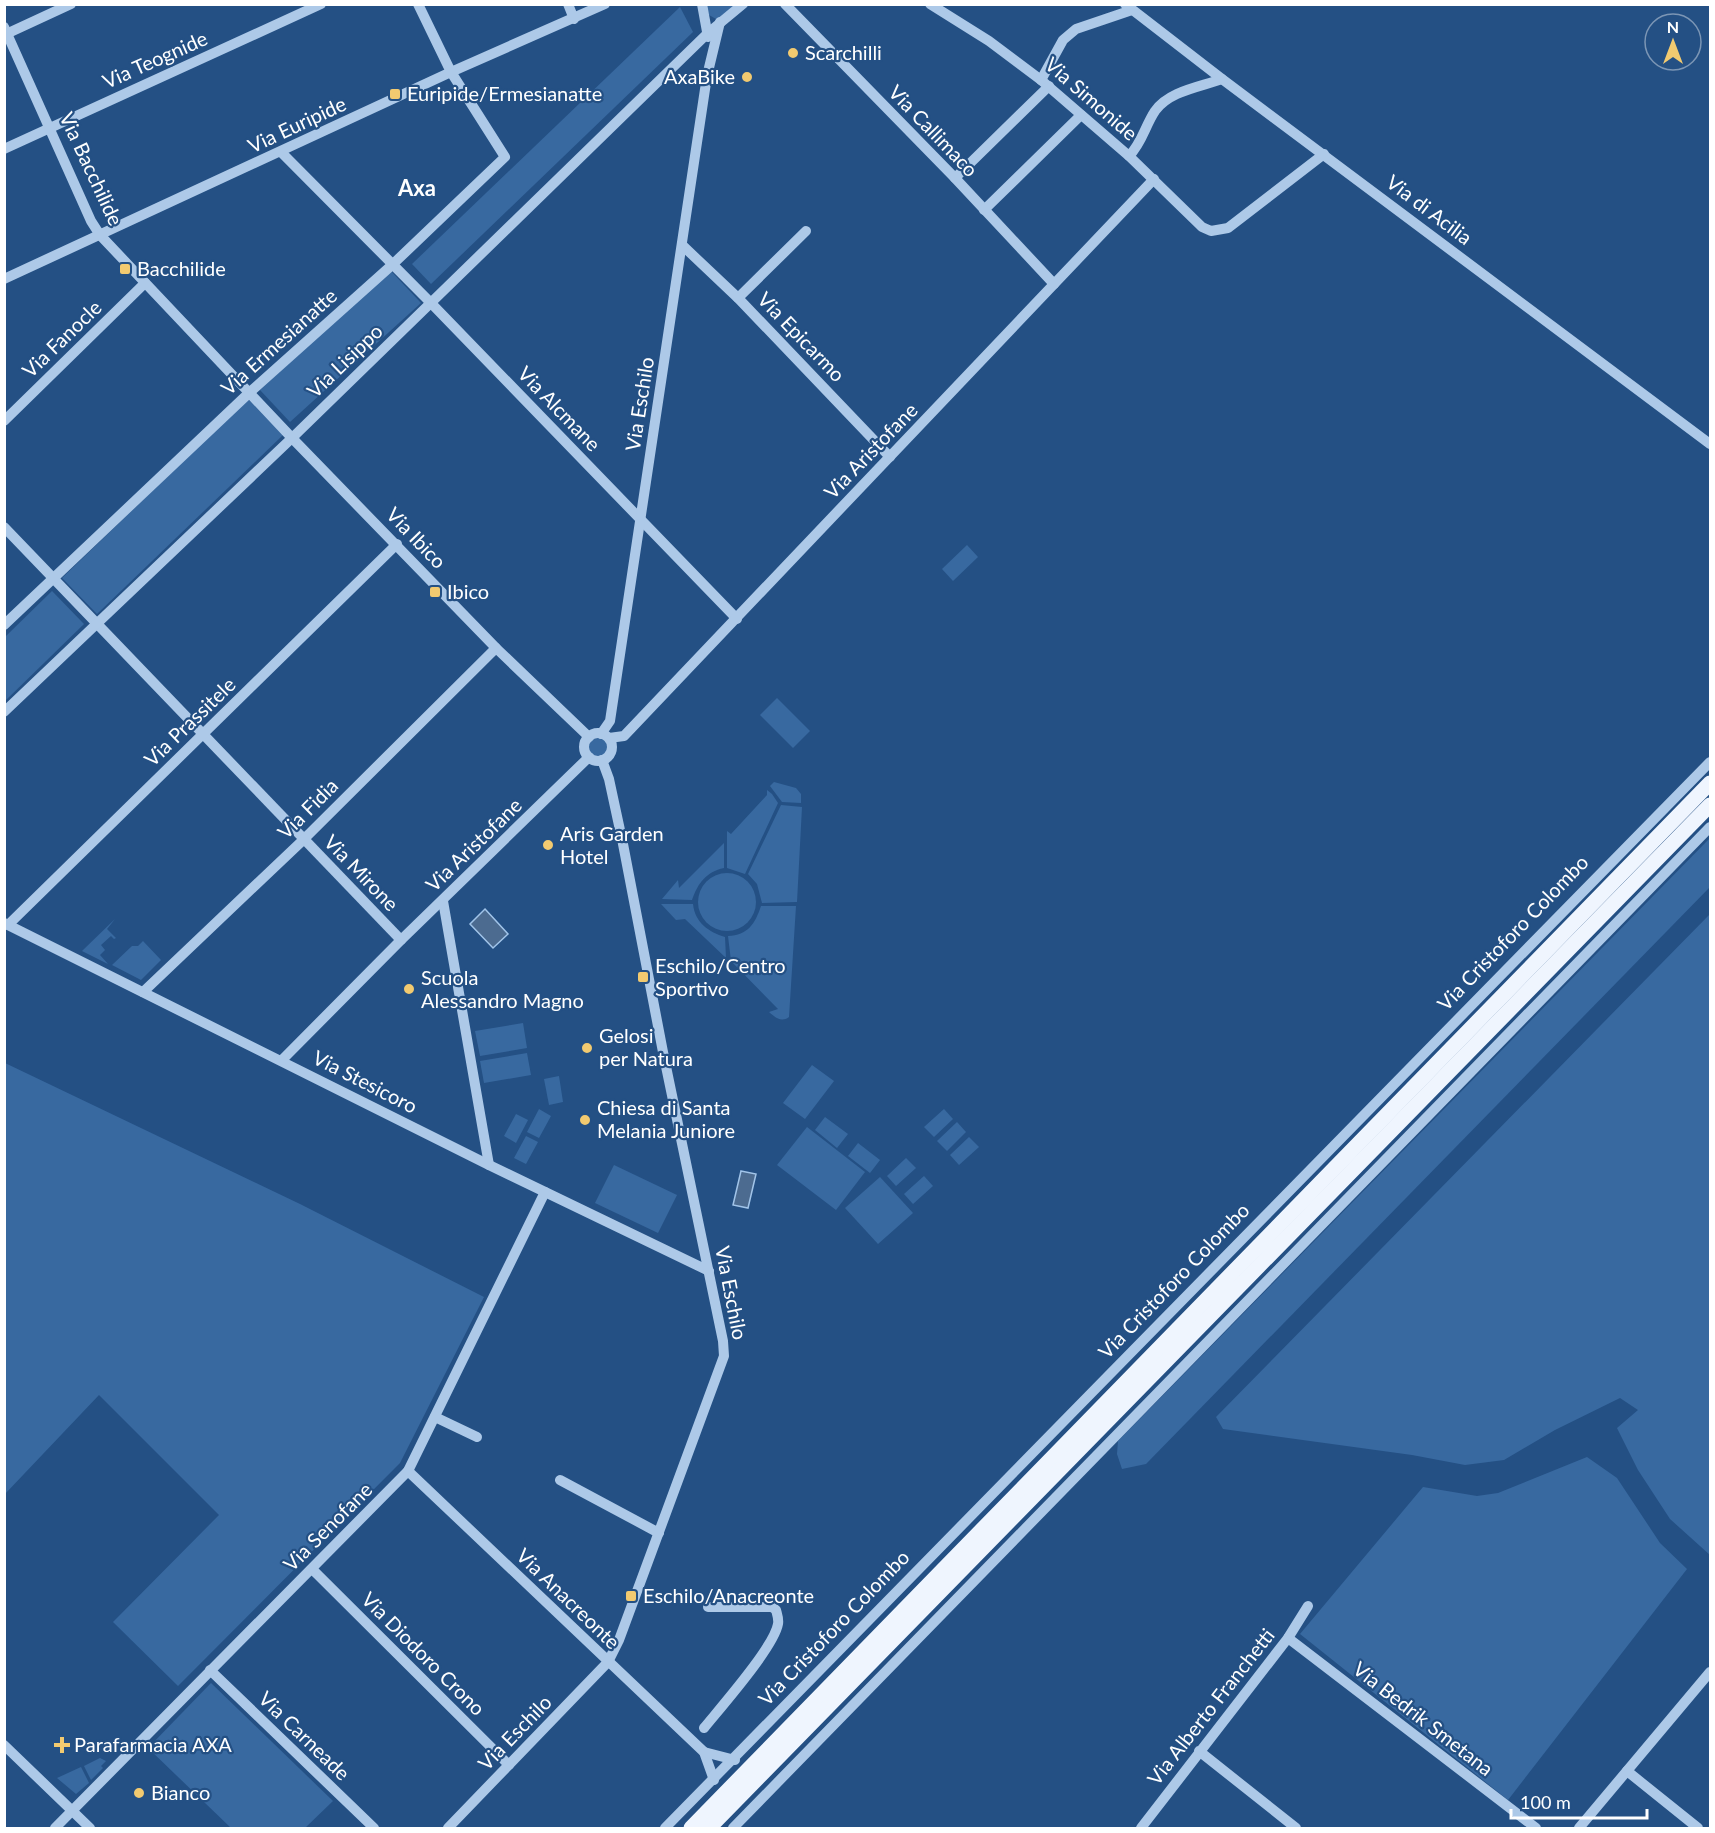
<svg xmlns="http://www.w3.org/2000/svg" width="1715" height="1833" font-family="Lato,sans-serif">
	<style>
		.green { fill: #3869a0 }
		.water { fill: #4c6b90; stroke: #a1c4e9; stroke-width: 1.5 }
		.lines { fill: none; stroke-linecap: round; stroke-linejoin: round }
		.minor { stroke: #adc9e8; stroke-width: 10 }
		.major { stroke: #eff5fe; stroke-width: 15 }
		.poi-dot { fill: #f2ca70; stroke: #245084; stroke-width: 2 }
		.labels { text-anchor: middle; stroke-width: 4.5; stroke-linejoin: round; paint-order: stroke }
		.poi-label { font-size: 20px; fill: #fff; stroke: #245084; text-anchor: start }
		.street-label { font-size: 20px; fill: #fff; stroke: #245084 }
		.quarter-label { font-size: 22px; font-weight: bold; fill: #fff; stroke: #245084 }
	</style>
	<rect width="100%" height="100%" fill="#245084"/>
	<g class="green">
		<path d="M 706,5 L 735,5 L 722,17 L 716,19 L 709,15 Z"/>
		<path d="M 680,7 L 693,32 L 431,284 L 412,264 Z"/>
		<path d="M 390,270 L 421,303 L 290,422 L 260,390 Z"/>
		<path d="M 248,399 L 283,435 L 97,614 L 62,578 Z"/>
		<path d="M 967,545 L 978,557 L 953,581 L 942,569 Z"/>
		<path d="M 52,591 L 84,624 L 5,701 L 5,637 Z"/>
		<path d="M 777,698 L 810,731 L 793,748 L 760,715 Z"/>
		<circle cx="598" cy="748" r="10"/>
		<path d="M 774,782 L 796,788 L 801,794 L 801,803 L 782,802 L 770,786 Z"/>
		<path d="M 767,790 L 772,794 L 778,803 L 745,874 L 727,868 L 727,831 L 731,834 L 767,795 Z"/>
		<path d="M 781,805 L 802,807 L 797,902 L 762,903 L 757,884 L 748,874 Z"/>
		<path d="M 1710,838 L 1710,887 L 1146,1464 L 1122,1469 L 1117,1454 L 1118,1441 Z"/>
		<path d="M 724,843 L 724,868 C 706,872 698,883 692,900 L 662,899 L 678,880 L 679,888 Z"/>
		<circle cx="727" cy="902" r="29"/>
		<path d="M 661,904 L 693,904 C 695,923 709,932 725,937 L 726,958 L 685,919 L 676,920 Z"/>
		<path d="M 761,906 L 796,906 L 789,1017 C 781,1023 775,1017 769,1012 L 778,1009 L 731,961 L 728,936 C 748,935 755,924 761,906 Z"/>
		<path d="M 1710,914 L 1710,1555 L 1670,1519 L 1638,1470 L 1617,1428 L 1638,1410 L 1620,1398 L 1555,1430 L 1504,1460 L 1465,1465 L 1412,1455 L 1223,1429 L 1216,1417 Z"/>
		<path d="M 115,919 L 107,929 L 116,938 L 114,939 L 111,936 L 101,945 L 105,950 L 100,955 L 108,964 L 82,951 Z"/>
		<path d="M 143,941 L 161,960 L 141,980 L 112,965 L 132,946 L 138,946 Z"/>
		<path d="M 523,1023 L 527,1048 L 480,1056 L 475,1031 Z"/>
		<path d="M 527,1053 L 531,1075 L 484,1083 L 480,1061 Z"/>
		<path d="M 5,1063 L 300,1204 L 484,1297 L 400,1463 L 178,1686 L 113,1622 L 219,1515 L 99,1395 L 5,1494 Z"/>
		<path d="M 812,1065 L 834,1081 L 805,1119 L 783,1103 Z"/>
		<path d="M 559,1076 L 563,1102 L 549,1105 L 544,1079 Z"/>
		<path d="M 539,1109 L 551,1116 L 539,1138 L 527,1132 Z"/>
		<path d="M 944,1109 L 953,1119 L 934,1137 L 924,1127 Z"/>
		<path d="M 516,1114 L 528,1120 L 516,1143 L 504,1136 Z"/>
		<path d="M 825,1117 L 848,1134 L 837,1148 L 815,1130 Z"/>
		<path d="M 957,1122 L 966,1132 L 947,1151 L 937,1141 Z"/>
		<path d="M 807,1127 L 865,1172 L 836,1210 L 777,1165 Z"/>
		<path d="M 526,1136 L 538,1142 L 526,1164 L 514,1158 Z"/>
		<path d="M 969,1137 L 979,1147 L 959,1165 L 950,1155 Z"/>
		<path d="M 858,1143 L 880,1160 L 870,1173 L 848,1156 Z"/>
		<path d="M 906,1158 L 916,1168 L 896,1186 L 887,1176 Z"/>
		<path d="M 614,1165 L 677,1195 L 658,1233 L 595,1203 Z"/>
		<path d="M 924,1176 L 933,1186 L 913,1204 L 904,1194 Z"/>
		<path d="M 880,1177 L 913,1213 L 878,1244 L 845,1208 Z"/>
		<path d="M 1587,1457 L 1617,1478 L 1660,1543 L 1687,1569 L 1508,1800 L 1300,1634 L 1423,1487 L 1477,1496 L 1498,1493 Z"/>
		<path d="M 211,1683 L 333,1801 L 305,1828 L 231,1828 L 148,1748 Z"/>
		<path d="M 100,1758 L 106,1761 L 101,1766 L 103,1768 L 91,1780 L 84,1766 Z"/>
		<path d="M 81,1767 L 89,1783 L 76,1794 L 57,1778 Z"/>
	</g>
	<g class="water">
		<path d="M 485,909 L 508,934 L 493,948 L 470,924 Z"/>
		<path d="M 741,1171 L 756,1174 L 748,1208 L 733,1205 Z"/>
	</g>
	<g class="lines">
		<g class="minor">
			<path d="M 568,4 L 574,19"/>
			<path d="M 702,4 L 708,37"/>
			<path d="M 785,4 L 955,178 L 1054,284"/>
			<path d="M 930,4 L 989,41 L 1041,80 L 1129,156 L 1202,227 L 1211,231 L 1228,228 L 1324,154"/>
			<path d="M 1125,4 L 1222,79 L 1710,444"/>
			<path d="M 4,27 L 91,221 L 100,235 L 292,438 L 496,648 L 589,737"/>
			<path d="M 4,35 L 71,4"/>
			<path d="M 1041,80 L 1063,40 L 1076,29 L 1132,10"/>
			<path d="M 4,149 L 321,4"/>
			<path d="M 281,152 L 430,302 L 737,619"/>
			<path d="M 1129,156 C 1142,143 1145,126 1155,111 C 1169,91 1200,87 1222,79"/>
			<path d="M 955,178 L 1049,86"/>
			<path d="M 984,210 L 1081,115"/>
			<path d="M 682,245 L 738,298 L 890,457"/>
			<path d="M 4,279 L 451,72 L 605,4"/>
			<path d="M 738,298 L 806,231"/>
			<path d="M 4,421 L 145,283"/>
			<path d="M 4,527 L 401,940"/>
			<path d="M 4,625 L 250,392 L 392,265 L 505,157 L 451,72 L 418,4"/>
			<path d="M 4,712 L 292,438 L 708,33 L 743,4"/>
			<circle cx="598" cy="747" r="14"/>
			<path d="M 601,734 L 610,721 L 707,76 L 720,22"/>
			<path d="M 609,738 L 624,736 L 1154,179"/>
			<path d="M 443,901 L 489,1165"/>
			<path d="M 4,923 L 489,1165 L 709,1271"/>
			<path d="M 8,925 L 397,544"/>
			<path d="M 143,992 L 303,840 L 496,648"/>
			<path d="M 282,1060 L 401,940 L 589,757"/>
			<path d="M 435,1417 L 477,1437"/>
			<path d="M 408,1471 L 704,1752 L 714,1780"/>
			<path d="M 560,1480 L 659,1533"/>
			<path d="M 312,1569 L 509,1765"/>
			<path d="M 1288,1638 L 1536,1828"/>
			<path d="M 210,1670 L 374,1828"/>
			<path d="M 704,1728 C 721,1707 774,1647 778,1624 C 779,1619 777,1614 776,1610 L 772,1607 L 708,1607"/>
			<path d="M 4,1745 L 90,1828"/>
			<path d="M 1199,1751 L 1296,1828"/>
			<path d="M 704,1752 L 735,1760"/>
			<path d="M 1627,1771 L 1698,1828"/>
			<path d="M 55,1828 L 408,1471 L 545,1192"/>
			<path d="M 448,1828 L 608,1662 L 619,1640 L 724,1356 L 723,1341 L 663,1052 L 623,844 L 609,779 L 602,760"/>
			<path d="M 665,1828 L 1710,762"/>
			<path d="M 733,1828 L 1710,827"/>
			<path d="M 1141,1828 L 1288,1638 L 1308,1606"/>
			<path d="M 1579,1828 L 1710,1672"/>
		</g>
		<g class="major">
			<path d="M 691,1828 L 1710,783"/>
			<path d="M 709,1828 L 1710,805"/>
		</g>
	</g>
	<g class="poi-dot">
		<circle cx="793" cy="53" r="6"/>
		<circle cx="747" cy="77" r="6"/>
		<rect x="389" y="88" width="12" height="12" rx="3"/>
		<rect x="119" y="263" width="12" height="12" rx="3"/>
		<rect x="429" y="586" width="12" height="12" rx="3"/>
		<circle cx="548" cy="845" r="6"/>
		<rect x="637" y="971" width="12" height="12" rx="3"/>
		<circle cx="409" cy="989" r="6"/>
		<circle cx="587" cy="1048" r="6"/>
		<circle cx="585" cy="1120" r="6"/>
		<rect x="625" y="1590" width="12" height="12" rx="3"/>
		<path d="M59 1736h6v6h6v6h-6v6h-6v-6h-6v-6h6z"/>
		<circle cx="139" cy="1793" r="6"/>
	</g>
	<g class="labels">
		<g class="poi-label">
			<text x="805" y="60">Scarchilli</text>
			<text x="735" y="84" text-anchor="end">AxaBike</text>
			<text x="407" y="101">Euripide/Ermesianatte</text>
			<text x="137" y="276">Bacchilide</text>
			<text x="447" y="599">Ibico</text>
			<text x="560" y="841">Aris Garden<tspan x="560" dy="23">Hotel</tspan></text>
			<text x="655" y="973">Eschilo/Centro<tspan x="655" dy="23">Sportivo</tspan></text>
			<text x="421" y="985">Scuola<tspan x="421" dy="23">Alessandro Magno</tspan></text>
			<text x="599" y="1043">Gelosi<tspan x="599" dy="23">per Natura</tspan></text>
			<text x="597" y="1115">Chiesa di Santa<tspan x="597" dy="23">Melania Juniore</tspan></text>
			<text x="643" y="1603">Eschilo/Anacreonte</text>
			<text x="74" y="1752">Parafarmacia AXA</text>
			<text x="151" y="1800">Bianco</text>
		</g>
		<g class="street-label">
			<text transform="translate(155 60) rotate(-24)" y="7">Via Teognide</text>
			<text transform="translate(1091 99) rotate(41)" y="7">Via Simonide</text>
			<text transform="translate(297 125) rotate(-25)" y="7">Via Euripide</text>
			<text transform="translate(933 131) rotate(46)" y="7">Via Callimaco</text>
			<text transform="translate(91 169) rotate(65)" y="7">Via Bacchilide</text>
			<text transform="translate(1429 210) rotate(37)" y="7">Via di Acilia</text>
			<text transform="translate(801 337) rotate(46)" y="7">Via Epicarmo</text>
			<text transform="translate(62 339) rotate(-44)" y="7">Via Fanocle</text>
			<text transform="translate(279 342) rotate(-42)" y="7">Via Ermesianatte</text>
			<text transform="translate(345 361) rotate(-44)" y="7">Via Lisippo</text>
			<text transform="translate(640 404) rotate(-81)" y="7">Via Eschilo</text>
			<text transform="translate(559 409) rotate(46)" y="7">Via Alcmane</text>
			<text transform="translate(871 451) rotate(-46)" y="7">Via Aristofane</text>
			<text transform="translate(416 538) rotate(46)" y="7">Via Ibico</text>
			<text transform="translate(190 722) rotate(-44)" y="7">Via Prassitele</text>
			<text transform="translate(308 809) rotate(-45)" y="7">Via Fidia</text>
			<text transform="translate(474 845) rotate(-44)" y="7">Via Aristofane</text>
			<text transform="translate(361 873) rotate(46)" y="7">Via Mirone</text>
			<text transform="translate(1513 933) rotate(-46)" y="7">Via Cristoforo Colombo</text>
			<text transform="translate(365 1082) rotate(27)" y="7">Via Stesicoro</text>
			<text transform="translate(1174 1281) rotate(-46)" y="7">Via Cristoforo Colombo</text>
			<text transform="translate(731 1293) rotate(79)" y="7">Via Eschilo</text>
			<text transform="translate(328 1527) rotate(-45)" y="7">Via Senofane</text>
			<text transform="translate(568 1599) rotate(44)" y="7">Via Anacreonte</text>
			<text transform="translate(834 1628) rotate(-46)" y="7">Via Cristoforo Colombo</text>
			<text transform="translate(423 1654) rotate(45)" y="7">Via Diodoro Crono</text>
			<text transform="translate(1211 1707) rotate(-52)" y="7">Via Alberto Franchetti</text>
			<text transform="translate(1423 1719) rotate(38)" y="7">Via Bedrik Smetana</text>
			<text transform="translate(515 1733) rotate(-46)" y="7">Via Eschilo</text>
			<text transform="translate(304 1736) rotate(44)" y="7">Via Carneade</text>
		</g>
		<g class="quarter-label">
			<text x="417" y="196">Axa</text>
		</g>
	</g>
	<rect width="1715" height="1833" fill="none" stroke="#ffffff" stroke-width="12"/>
	<g transform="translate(1673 42)"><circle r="28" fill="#245084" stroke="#7c96b5" stroke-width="1.5"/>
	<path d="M0-4.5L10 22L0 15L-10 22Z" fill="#f2ca70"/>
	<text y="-9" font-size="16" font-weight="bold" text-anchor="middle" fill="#ffffff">N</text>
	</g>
	<path d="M1511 1809v9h136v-9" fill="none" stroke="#ffffff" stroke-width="3"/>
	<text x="1520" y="1809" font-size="18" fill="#ffffff" stroke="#245084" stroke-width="4.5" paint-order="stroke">100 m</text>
</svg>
